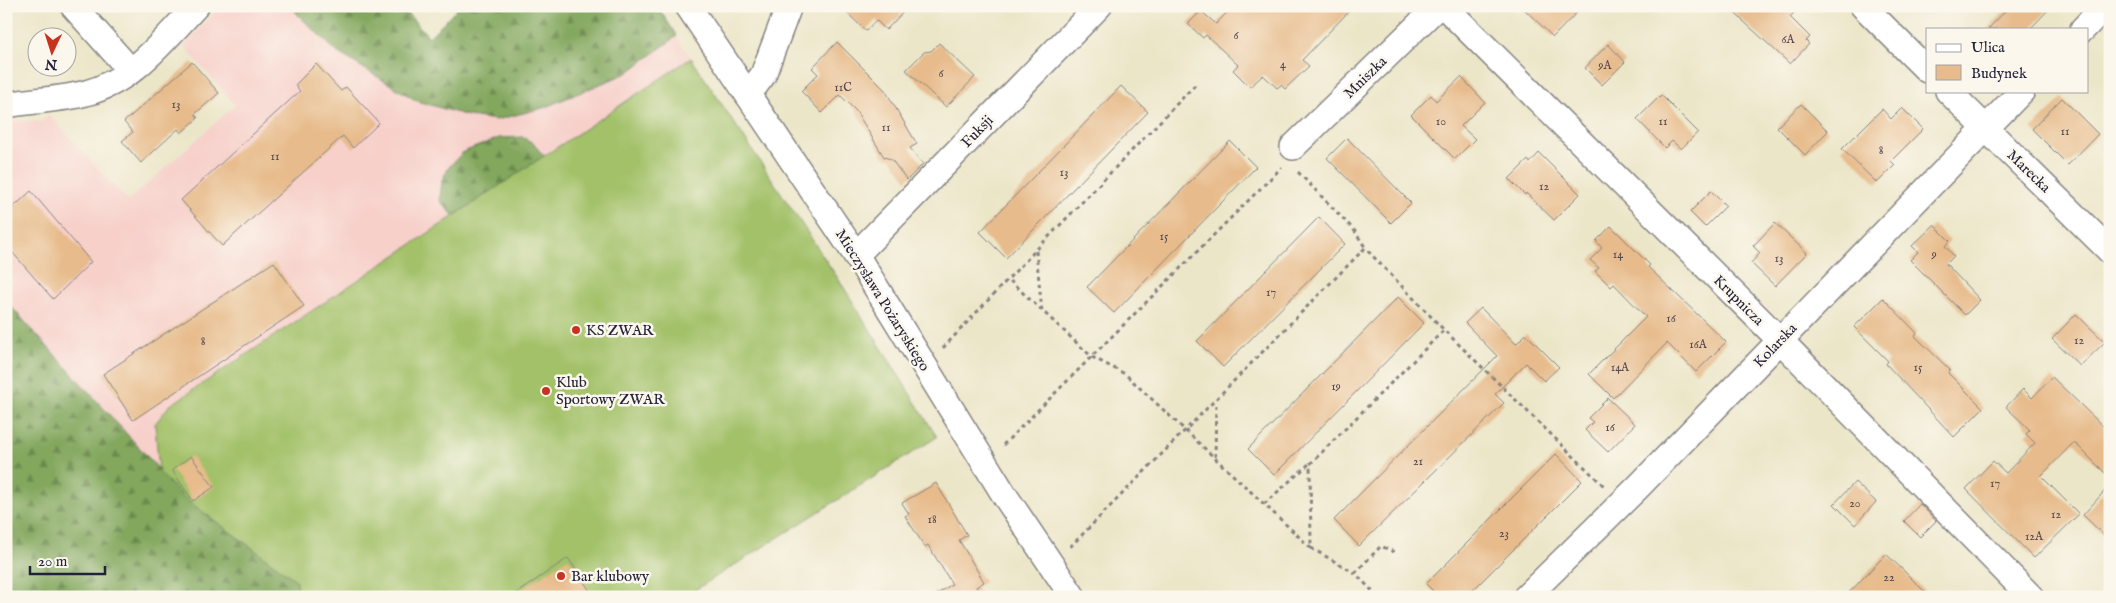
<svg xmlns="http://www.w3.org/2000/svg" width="2116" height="603" font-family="'IM FELL English',serif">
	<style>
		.built { fill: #f7d0ca }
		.forest { fill: url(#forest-firs); stroke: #52644c }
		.pitch { fill: #a3c169; stroke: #627252 }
		.building { fill: #e7bb8b }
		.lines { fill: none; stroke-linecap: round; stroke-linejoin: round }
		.minor-casing { stroke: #878482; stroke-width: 28 }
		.path { stroke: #878482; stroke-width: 3; stroke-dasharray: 4 4; stroke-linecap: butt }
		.minor { stroke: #fff; stroke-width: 25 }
		.poi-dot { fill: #c8321e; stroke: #fbf7ec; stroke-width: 2 }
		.labels { text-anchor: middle; stroke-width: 5; stroke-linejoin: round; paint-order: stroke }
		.number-label { font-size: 12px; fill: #53484f }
		.street-label { font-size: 15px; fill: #22223b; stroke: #fbf7ec }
		.poi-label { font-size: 15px; fill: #22223b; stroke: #fbf7ec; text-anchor: start }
	</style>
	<defs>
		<pattern id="forest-firs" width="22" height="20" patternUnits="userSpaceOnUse" patternTransform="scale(1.25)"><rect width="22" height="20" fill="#82a75d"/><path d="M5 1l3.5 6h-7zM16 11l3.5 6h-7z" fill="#6a884e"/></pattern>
	</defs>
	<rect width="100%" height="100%" fill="#fbf7ec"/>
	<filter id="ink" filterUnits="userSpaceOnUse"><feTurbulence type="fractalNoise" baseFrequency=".02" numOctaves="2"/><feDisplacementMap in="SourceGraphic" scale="10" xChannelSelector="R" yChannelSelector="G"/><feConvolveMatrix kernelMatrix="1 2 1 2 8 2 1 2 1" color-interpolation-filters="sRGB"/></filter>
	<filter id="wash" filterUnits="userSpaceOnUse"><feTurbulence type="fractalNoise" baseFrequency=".0096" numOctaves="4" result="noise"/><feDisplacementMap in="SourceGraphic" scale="20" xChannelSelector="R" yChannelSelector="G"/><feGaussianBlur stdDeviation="1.12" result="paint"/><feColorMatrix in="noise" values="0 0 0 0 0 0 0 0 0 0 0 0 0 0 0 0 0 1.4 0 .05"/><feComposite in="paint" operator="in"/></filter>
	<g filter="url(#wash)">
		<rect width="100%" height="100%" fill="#ece6c9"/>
		<path class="built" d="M 220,6 L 401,6 L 429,37 L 460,6 L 657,6 L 691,58 L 169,406 L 155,424 L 159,472 L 6,301 L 6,122 L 43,121 L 48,114 L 128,201 L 235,105 L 184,46 Z"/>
		<g class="forest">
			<path d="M 293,6 L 401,6 L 429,37 L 460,6 L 657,6 L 677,36 L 627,73 L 543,108 L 496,120 L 468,116 L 417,101 L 337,52 L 297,14 Z"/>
			<path d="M 523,137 L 533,143 L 544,156 L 454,216 L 440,201 L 442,180 L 449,167 L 463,152 L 499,138 Z"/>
			<path d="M 6,301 L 187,500 L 297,581 L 297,597 L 6,597 Z"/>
		</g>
		<path class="pitch" d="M 691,58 L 839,280 L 937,437 L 684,597 L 297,597 L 297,581 L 187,500 L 159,472 L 155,424 L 169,406 Z"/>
		<g id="blocks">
			<g class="building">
				<path d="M 840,6 L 909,6 L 886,30 L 876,20 L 866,31 Z"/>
				<path d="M 1233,6 L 1354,6 L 1302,60 L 1309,66 L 1285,89 L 1281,85 L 1277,88 L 1263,75 L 1250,87 L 1233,70 L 1238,65 L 1206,35 L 1203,38 L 1188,24 L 1201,11 L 1216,24 Z"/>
				<path d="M 1521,6 L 1583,6 L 1553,37 Z"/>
				<path d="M 1727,6 L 1800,6 L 1790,17 L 1810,37 L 1806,41 L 1809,44 L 1790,64 Z"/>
				<path d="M 2010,6 L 2052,6 L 2030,29 L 1988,29 Z"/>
				<path d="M 837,42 L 885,90 L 917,144 L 910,148 L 923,164 L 907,180 L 891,159 L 884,157 L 856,111 L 840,95 L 822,113 L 801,91 L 818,74 L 812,68 Z"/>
				<path d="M 939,43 L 975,77 L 946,107 L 906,70 L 924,52 L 931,51 Z"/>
				<path d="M 1608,44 L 1625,62 L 1602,85 L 1585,68 Z"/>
				<path d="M 192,62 L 219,93 L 195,114 L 198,118 L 181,133 L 178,129 L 141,163 L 122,141 L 133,132 L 124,122 Z"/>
				<path d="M 316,64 L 341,91 L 346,87 L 379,123 L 353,148 L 343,136 L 222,246 L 181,200 L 300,91 L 295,85 Z"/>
				<path d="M 1461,77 L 1485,102 L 1461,126 L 1475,139 L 1455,159 L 1411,115 L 1431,95 L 1436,101 Z"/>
				<path d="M 1121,86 L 1148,112 L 1006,258 L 980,232 Z"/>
				<path d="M 1661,95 L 1698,132 L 1681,149 L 1672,141 L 1665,148 L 1637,119 Z"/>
				<path d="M 2062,98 L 2098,134 L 2068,165 L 2032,129 Z"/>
				<path d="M 1801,104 L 1828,131 L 1805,155 L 1777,127 Z"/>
				<path d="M 1902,108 L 1923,129 L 1891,161 L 1895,165 L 1877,183 L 1842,149 L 1882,109 L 1891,119 Z"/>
				<path d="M 1347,138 L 1411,203 L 1391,223 L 1327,158 Z"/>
				<path d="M 1230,141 L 1256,167 L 1114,313 L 1087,287 Z"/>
				<path d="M 1539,153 L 1580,194 L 1554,220 L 1526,193 L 1525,195 L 1509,179 L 1528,160 L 1530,163 Z"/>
				<path d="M 31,191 L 91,262 L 53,299 L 6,245 L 6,214 Z"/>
				<path d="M 1711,191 L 1726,206 L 1705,227 L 1690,212 Z"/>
				<path d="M 1319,217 L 1345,244 L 1223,367 L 1197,341 Z"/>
				<path d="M 1775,223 L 1807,253 L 1775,286 L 1751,263 L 1760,253 L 1753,246 Z"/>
				<path d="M 1934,225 L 1950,241 L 1945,246 L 1954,256 L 1946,264 L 1980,300 L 1965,315 L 1910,260 L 1918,252 L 1912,246 Z"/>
				<path d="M 1611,226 L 1650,265 L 1648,267 L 1726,342 L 1696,372 L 1667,343 L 1613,398 L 1589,374 L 1646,317 L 1614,284 L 1611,287 L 1595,271 L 1599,268 L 1590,260 L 1602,248 L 1596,241 Z"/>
				<path d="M 274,262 L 304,306 L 133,420 L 103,374 Z"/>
				<path d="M 1398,297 L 1424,323 L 1274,475 L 1248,449 Z"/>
				<path d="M 1883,298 L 1917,333 L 1915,336 L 1950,370 L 1948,373 L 1983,408 L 1954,437 L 1886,364 L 1888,361 L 1854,327 Z"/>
				<path d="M 1481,308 L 1516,344 L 1526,334 L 1559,367 L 1544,381 L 1526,363 L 1495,394 L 1504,403 L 1359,546 L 1334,520 L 1497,356 L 1465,323 Z"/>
				<path d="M 2076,314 L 2105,342 L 2080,366 L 2052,339 Z"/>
				<path d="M 2052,377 L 2110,433 L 2110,478 L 2074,442 L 2041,476 L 2079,514 L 2034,558 L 1966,489 L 1993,461 L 2006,473 L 2035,443 L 2026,434 L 2030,430 L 2006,407 L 2023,389 L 2032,398 Z"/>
				<path d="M 1608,398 L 1635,424 L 1608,452 L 1585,430 L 1593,422 L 1588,418 Z"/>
				<path d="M 1556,454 L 1582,481 L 1466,597 L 1439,597 L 1426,584 Z"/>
				<path d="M 191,456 L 214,487 L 193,501 L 172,470 Z"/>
				<path d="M 1855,482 L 1876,502 L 1855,525 L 1834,504 Z"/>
				<path d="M 936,483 L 967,535 L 959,540 L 984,582 L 976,587 L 983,597 L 933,597 L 952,584 L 928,545 L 925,547 L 905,516 L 909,514 L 902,503 Z"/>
				<path d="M 2110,485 L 2110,541 L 2083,515 Z"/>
				<path d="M 1920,504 L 1936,521 L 1920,537 L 1904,521 Z"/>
				<path d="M 1886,554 L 1903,570 L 1930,597 L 1845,597 Z"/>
				<path d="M 568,558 L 594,597 L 511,597 Z"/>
			</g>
		</g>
	</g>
	<g filter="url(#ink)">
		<use href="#blocks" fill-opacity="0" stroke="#878482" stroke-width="1"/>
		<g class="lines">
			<defs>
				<g id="minor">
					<path d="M 73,6 L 131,71"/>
					<path d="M 688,6 L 856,255 L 1005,496 L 1073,597"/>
					<path d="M 1444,6 L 1780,340 L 2031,597"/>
					<path d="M 1863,6 L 1927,70"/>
					<path d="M 2083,29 L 2105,6"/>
					<path d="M 1948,91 L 2110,251"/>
					<path d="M 748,95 L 763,75 L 789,6"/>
					<path d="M 6,105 C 32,100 61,100 86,93 C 133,81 164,40 196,6"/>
					<path d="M 1293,147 L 1438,6"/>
					<path d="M 856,255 L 1099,6"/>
					<path d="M 1526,597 L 1638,487 L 2022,91"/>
				</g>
			</defs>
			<use href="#minor" class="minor-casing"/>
			<g class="path">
				<path d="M 1195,85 L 1008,279 L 1092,357 L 1125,374 L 1311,548"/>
				<path d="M 1298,172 L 1354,230 L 1365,247"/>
				<path d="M 1036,251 L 1042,312"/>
				<path d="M 943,348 L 1008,279"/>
				<path d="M 1003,445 L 1282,167"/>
				<path d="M 1215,457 L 1216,401"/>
				<path d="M 1264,504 L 1309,464"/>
				<path d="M 1070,547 L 1365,248 L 1444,330"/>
				<path d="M 1355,573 L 1381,546 L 1394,552"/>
				<path d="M 1378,597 L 1355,573 L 1311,548 L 1310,464 L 1444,330 L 1604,486"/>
			</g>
			<use href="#minor" class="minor"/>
		</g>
	</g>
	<g class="poi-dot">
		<circle cx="576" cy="330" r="5"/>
		<circle cx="546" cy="391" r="5"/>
		<circle cx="561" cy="576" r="5"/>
	</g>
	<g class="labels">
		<g class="number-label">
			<text x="1236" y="39">6</text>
			<text x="1788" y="43">6A</text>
			<text x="1283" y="68">4</text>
			<text x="1605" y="69">9A</text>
			<text x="941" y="77">6</text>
			<text x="843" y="91">11C</text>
			<text x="176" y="108">13</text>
			<text x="1441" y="125">10</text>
			<text x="1663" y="125">11</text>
			<text x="886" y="131">11</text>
			<text x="2065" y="135">11</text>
			<text x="1881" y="154">8</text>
			<text x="275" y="160">11</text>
			<text x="1064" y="176">13</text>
			<text x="1544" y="190">12</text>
			<text x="1164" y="240">15</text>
			<text x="1618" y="258">14</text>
			<text x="1934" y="258">9</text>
			<text x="1779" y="262">13</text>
			<text x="1271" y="296">17</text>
			<text x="1671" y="322">16</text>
			<text x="2079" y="344">12</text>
			<text x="203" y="345">8</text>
			<text x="1698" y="348">16A</text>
			<text x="1620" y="371">14A</text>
			<text x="1918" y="371">15</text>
			<text x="1336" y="390">19</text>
			<text x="1610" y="431">16</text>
			<text x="1418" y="465">21</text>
			<text x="1995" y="487">17</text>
			<text x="1855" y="507">20</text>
			<text x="2056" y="518">12</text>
			<text x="932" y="523">18</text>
			<text x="1504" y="537">23</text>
			<text x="2034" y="540">12A</text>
			<text x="1889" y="581">22</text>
		</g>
		<g class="street-label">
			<text transform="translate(1365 77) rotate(-44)" y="5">Mniszka</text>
			<text transform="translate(977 131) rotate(-46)" y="5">Fuksji</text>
			<text transform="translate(2029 171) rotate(44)" y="5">Marecka</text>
			<text transform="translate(883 300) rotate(58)" y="5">Mieczysława Pożaryskiego</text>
			<text transform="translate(1739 300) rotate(45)" y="5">Krupnicza</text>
			<text transform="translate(1775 345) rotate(-46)" y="5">Kolarska</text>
		</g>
		<g class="poi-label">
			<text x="586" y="335">KS ZWAR</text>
			<text x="556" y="387">Klub<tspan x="556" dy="17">Sportowy ZWAR</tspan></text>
			<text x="571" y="581">Bar klubowy</text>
		</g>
	</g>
	<rect width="2116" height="603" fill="none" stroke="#fbf7ec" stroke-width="25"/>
	<rect x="1926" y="28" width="162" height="65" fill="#fbf7ec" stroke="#a4a2a5"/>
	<rect x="1936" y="44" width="25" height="8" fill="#ffffff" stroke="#a4a2a5"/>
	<text x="1971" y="52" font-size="15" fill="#22223b">Ulica</text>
	<rect x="1936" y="65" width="25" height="15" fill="#e7bb8b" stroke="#a4a2a5"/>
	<text x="1971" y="78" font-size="15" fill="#22223b">Budynek</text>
	<g transform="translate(52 52) rotate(184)"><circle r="24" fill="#fbf7ec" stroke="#a4a2a5"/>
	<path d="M0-4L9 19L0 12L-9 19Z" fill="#c8321e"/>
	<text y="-8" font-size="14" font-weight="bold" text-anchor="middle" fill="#22223b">N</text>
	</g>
	<path d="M30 566v8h75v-8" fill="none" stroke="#22223b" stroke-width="2.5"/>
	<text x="38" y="566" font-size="15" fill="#22223b" stroke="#fbf7ec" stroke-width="4" paint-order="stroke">20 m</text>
</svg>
